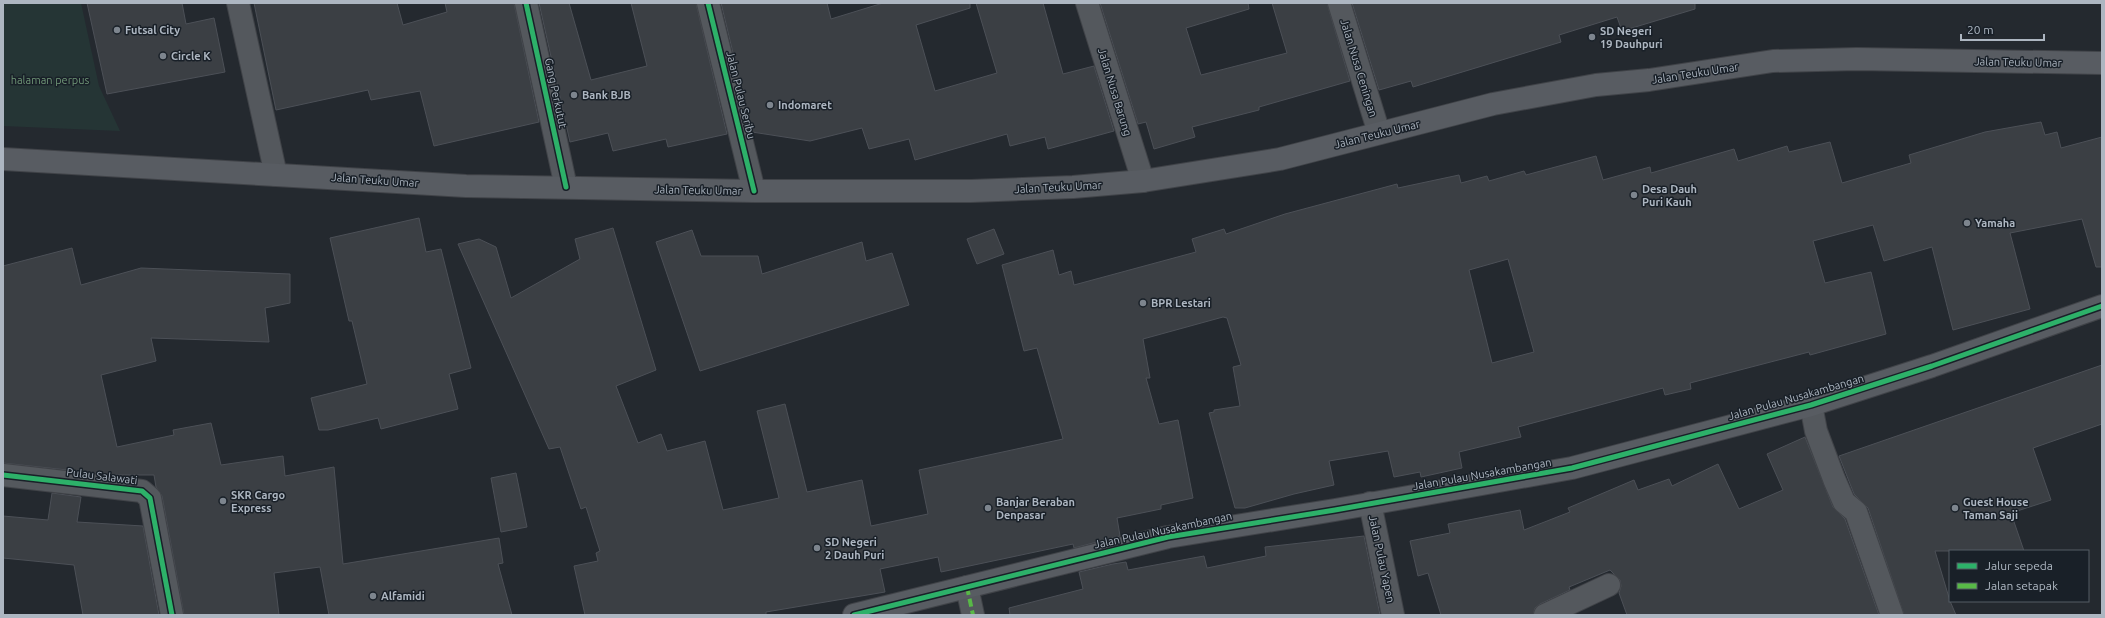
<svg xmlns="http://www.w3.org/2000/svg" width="2105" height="618" font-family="Ubuntu,sans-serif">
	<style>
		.green { fill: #253535 }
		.building { fill: #3b3f44; stroke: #4c5057; fill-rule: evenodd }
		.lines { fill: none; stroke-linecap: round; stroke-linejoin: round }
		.street-casing { stroke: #404348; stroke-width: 24 }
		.secondary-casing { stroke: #404348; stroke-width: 24 }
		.street { stroke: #54585d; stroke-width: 22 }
		.secondary { stroke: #585c62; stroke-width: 22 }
		.quiet { stroke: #58b947; stroke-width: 4; stroke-dasharray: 8 4; stroke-linecap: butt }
		.cycleway-casing { stroke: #192028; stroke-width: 8 }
		.cycleway { stroke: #2db169; stroke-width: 5 }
		.poi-dot { fill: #7d858e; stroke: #192028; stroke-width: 1.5 }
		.labels { text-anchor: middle; stroke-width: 3; stroke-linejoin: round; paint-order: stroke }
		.poi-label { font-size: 11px; font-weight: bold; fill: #adb6c1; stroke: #192028; text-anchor: start }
		.street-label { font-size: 11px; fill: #adb6c1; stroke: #192028 }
		.park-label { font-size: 11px; fill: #6f9576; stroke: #192028 }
	</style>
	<rect width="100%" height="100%" fill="#24292f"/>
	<path class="green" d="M 3,3 L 81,3 L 99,86 L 120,131 L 3,126 Z"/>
	<g class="building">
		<path d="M 87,3 L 182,3 L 186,24 L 214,18 L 225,72 L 107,94 Z"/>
		<path d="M 254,3 L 397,3 L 403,25 L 447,12 L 445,3 L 514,3 L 539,122 L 434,146 L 420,91 L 371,100 L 368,90 L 276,110 Z"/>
		<path d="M 539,3 L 569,3 L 591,80 L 647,66 L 631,3 L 696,3 L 727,134 L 668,147 L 666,139 L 613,151 L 608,133 L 570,142 Z"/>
		<path d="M 721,3 L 827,3 L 831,19 L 883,3 L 970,3 L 970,8 L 916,25 L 935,91 L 997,73 L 976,3 L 1043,3 L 1063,74 L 1094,66 L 1114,131 L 1048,149 L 1045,137 L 1010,146 L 1007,134 L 915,160 L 909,139 L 869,149 L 862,128 L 810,141 L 752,132 Z"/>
		<path d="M 1100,3 L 1248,3 L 1249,9 L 1186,28 L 1201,75 L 1287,53 L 1272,3 L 1327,3 L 1350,81 L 1259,107 L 1259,110 L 1192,127 L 1195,137 L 1154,149 L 1146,122 L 1138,124 Z"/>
		<path d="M 1352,3 L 1695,3 L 1695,9 L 1622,31 L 1617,17 L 1559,35 L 1561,42 L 1413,87 L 1411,81 L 1379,90 Z"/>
		<path d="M 2041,122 L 2045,135 L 2057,132 L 2061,148 L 2102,137 L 2102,267 L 2096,267 L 2082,219 L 2010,233 L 2030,309 L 1953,330 L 1932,247 L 1884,261 L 1873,225 L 1813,241 L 1825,283 L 1871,272 L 1886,334 L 1810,355 L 1809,352 L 1690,383 L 1691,389 L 1665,395 L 1663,388 L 1518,427 L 1521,437 L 1459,452 L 1462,468 L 1421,477 L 1420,472 L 1394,477 L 1388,451 L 1329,461 L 1334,485 L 1294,494 L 1245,508 L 1235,508 L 1209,413 L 1214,412 L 1214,410 L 1240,406 L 1233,367 L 1241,365 L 1227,318 L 1223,317 L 1143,339 L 1150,378 L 1146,378 L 1159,424 L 1178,420 L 1193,498 L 1161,505 L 1161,509 L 1117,518 L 1120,536 L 1074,548 L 1073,544 L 941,572 L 938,557 L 880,569 L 885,592 L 766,612 L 766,615 L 585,615 L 574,566 L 598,561 L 596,553 L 600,551 L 586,507 L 581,509 L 560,447 L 549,449 L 458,244 L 479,239 L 496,247 L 511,298 L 580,259 L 575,239 L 613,228 L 656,370 L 616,386 L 638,443 L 661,434 L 667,451 L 705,441 L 723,510 L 779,498 L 757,411 L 785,404 L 807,492 L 862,480 L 871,526 L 928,514 L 919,470 L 1063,439 L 1037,348 L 1024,351 L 1002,265 L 1053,250 L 1059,275 L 1071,271 L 1074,285 L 1196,252 L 1192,239 L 1224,229 L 1226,234 L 1285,214 L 1397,184 L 1398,188 L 1459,175 L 1461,183 L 1487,176 L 1489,181 L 1524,171 L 1526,175 L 1596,156 L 1603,180 L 1650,167 L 1651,173 L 1734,149 L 1738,161 L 1787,146 L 1789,152 L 1830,142 L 1842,183 L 1911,163 L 1909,155 L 1985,132 ZM 1508,259 L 1534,352 L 1492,363 L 1469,270 Z"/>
		<path d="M 419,218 L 426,252 L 441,249 L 471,368 L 449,374 L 458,409 L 381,429 L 378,418 L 328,430 L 319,430 L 311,398 L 367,384 L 352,321 L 349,321 L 330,238 Z"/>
		<path d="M 994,229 L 1004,254 L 977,264 L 967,239 Z"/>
		<path d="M 692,230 L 701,256 L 758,256 L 762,274 L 862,242 L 866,261 L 892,253 L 909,305 L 700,371 L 656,242 Z"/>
		<path d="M 72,248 L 81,285 L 141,268 L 290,274 L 290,303 L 265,308 L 269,342 L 151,338 L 156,361 L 101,375 L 117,447 L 174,435 L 173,430 L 211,423 L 221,465 L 283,456 L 285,476 L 334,467 L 343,564 L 499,538 L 503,563 L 498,564 L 512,615 L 329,615 L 320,567 L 274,573 L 279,615 L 184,615 L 162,496 L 156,487 L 154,475 L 113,475 L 3,463 L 3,266 Z"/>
		<path d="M 2102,365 L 2102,424 L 2033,448 L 2051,500 L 2011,513 L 2024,551 L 1935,551 L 1950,601 L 1956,615 L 1904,615 L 1868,508 L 1854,494 L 1839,456 Z"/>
		<path d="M 1805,437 L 1833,507 L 1845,519 L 1879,615 L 1627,615 L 1619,593 L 1621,586 L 1620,580 L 1610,570 L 1569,587 L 1570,590 L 1540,604 L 1535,608 L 1533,615 L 1441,615 L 1428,573 L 1418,576 L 1410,541 L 1450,533 L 1448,524 L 1520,510 L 1524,530 L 1570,512 L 1568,508 L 1634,480 L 1638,490 L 1669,479 L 1672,486 L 1718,464 L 1739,509 L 1783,490 L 1767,454 Z"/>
		<path d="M 516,473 L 527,527 L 501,532 L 491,478 Z"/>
		<path d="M 52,493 L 81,497 L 77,522 L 143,526 L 159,615 L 83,615 L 74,565 L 3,558 L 3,516 L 48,520 Z"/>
		<path d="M 1364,536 L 1380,615 L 1010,615 L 1009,608 L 1083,589 L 1079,572 L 1113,564 L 1126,562 L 1128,570 L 1204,556 L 1207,568 L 1266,556 L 1265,547 Z"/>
	</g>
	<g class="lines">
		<defs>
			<g id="street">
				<path d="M 238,3 L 276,175"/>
				<path d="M 526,3 L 566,187"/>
				<path d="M 708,3 L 754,191"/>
				<path d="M 1087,3 L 1143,181"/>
				<path d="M 1339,3 L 1379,133"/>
				<path d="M 1811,405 L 1816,431 L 1834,479 L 1844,502 L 1856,512 L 1892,615"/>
				<path d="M 3,475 L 142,491 L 150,498 L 172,615"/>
				<path d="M 1370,503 L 1393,615"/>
				<path d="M 967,587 L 973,615"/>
				<path d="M 1545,615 L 1609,585"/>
			</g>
			<g id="secondary">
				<path d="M 3,159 L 466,186 L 754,191 L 971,191 L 1073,187 L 1143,181 L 1280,159 L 1493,104 L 1596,85 L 1649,80 L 1773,61 L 1857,59 L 2102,63"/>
				<path d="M 854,615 L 1168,537 L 1335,510 L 1572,468 L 1811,405 L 1932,366 L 2102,306"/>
			</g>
		</defs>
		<use href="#street" class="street-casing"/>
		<use href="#secondary" class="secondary-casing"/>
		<use href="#street" class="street"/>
		<use href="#secondary" class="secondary"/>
		<path class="quiet" d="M 967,587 L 973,615"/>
		<defs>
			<g id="cycleway">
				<path d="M 526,3 L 566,187"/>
				<path d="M 708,3 L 754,191"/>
				<path d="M 3,475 L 142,491 L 150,498 L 172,615"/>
				<path d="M 854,615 L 1168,537 L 1335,510 L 1572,468 L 1811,405 L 1932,366 L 2102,306"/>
			</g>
		</defs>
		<use href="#cycleway" class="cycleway-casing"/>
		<use href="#cycleway" class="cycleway"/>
	</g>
	<g class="poi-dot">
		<circle cx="117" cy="30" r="4"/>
		<circle cx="1592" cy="37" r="4"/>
		<circle cx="163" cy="56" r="4"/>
		<circle cx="574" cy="95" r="4"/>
		<circle cx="770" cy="105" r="4"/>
		<circle cx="1634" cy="195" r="4"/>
		<circle cx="1967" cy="223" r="4"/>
		<circle cx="1143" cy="303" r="4"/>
		<circle cx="223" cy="501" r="4"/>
		<circle cx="988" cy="508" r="4"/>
		<circle cx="1955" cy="508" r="4"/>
		<circle cx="817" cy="548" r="4"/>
		<circle cx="373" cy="596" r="4"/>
	</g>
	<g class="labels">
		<g class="poi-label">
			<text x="125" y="34">Futsal City</text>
			<text x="1600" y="35">SD Negeri<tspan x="1600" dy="13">19 Dauhpuri</tspan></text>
			<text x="171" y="60">Circle K</text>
			<text x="582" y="99">Bank BJB</text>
			<text x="778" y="109">Indomaret</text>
			<text x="1642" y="193">Desa Dauh<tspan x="1642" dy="13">Puri Kauh</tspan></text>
			<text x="1975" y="227">Yamaha</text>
			<text x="1151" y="307">BPR Lestari</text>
			<text x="231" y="499">SKR Cargo<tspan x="231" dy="13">Express</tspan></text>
			<text x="996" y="506">Banjar Beraban<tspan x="996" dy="13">Denpasar</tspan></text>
			<text x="1963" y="506">Guest House<tspan x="1963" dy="13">Taman Saji</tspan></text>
			<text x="825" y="546">SD Negeri<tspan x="825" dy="13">2 Dauh Puri</tspan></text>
			<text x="381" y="600">Alfamidi</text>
		</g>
		<g class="street-label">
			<text transform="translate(2018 62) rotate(1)" y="4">Jalan Teuku Umar</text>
			<text transform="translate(1359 68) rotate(73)" y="4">Jalan Nusa Ceningan</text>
			<text transform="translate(1695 73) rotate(-9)" y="4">Jalan Teuku Umar</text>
			<text transform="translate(1115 92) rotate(73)" y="4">Jalan Nusa Barung</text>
			<text transform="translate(556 93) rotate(78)" y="4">Gang Perkutut</text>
			<text transform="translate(741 95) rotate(76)" y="4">Jalan Pulau Seribu</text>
			<text transform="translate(1377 134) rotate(-14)" y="4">Jalan Teuku Umar</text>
			<text transform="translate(375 180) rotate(4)" y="4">Jalan Teuku Umar</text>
			<text transform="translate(1058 187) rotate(-3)" y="4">Jalan Teuku Umar</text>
			<text transform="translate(698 190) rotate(1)" y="4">Jalan Teuku Umar</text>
			<text transform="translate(1796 397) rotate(-16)" y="4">Jalan Pulau Nusakambangan</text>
			<text transform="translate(1482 474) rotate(-10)" y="4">Jalan Pulau Nusakambangan</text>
			<text transform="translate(102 476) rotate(7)" y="4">Pulau Salawati</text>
			<text transform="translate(1163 530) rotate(-12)" y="4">Jalan Pulau Nusakambangan</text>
			<text transform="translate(1382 559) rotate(78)" y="4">Jalan Pulau Yapen</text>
		</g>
		<g class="park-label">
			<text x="50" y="84">halaman perpus</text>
		</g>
	</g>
	<rect width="2105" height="618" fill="none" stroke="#adb6c1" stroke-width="8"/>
	<rect x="1949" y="550" width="140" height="52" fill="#192028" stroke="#545c65"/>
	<rect x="1957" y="563" width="20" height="6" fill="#2db169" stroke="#545c65"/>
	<text x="1985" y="570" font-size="12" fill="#adb6c1">Jalur sepeda</text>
	<rect x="1957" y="583" width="20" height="6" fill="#58b947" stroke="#545c65"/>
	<text x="1985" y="590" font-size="12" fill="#adb6c1">Jalan setapak</text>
	<path d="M1961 34v6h83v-6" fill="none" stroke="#adb6c1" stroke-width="2"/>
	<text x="1967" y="34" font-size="12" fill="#adb6c1" stroke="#192028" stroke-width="3" paint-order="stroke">20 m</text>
</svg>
